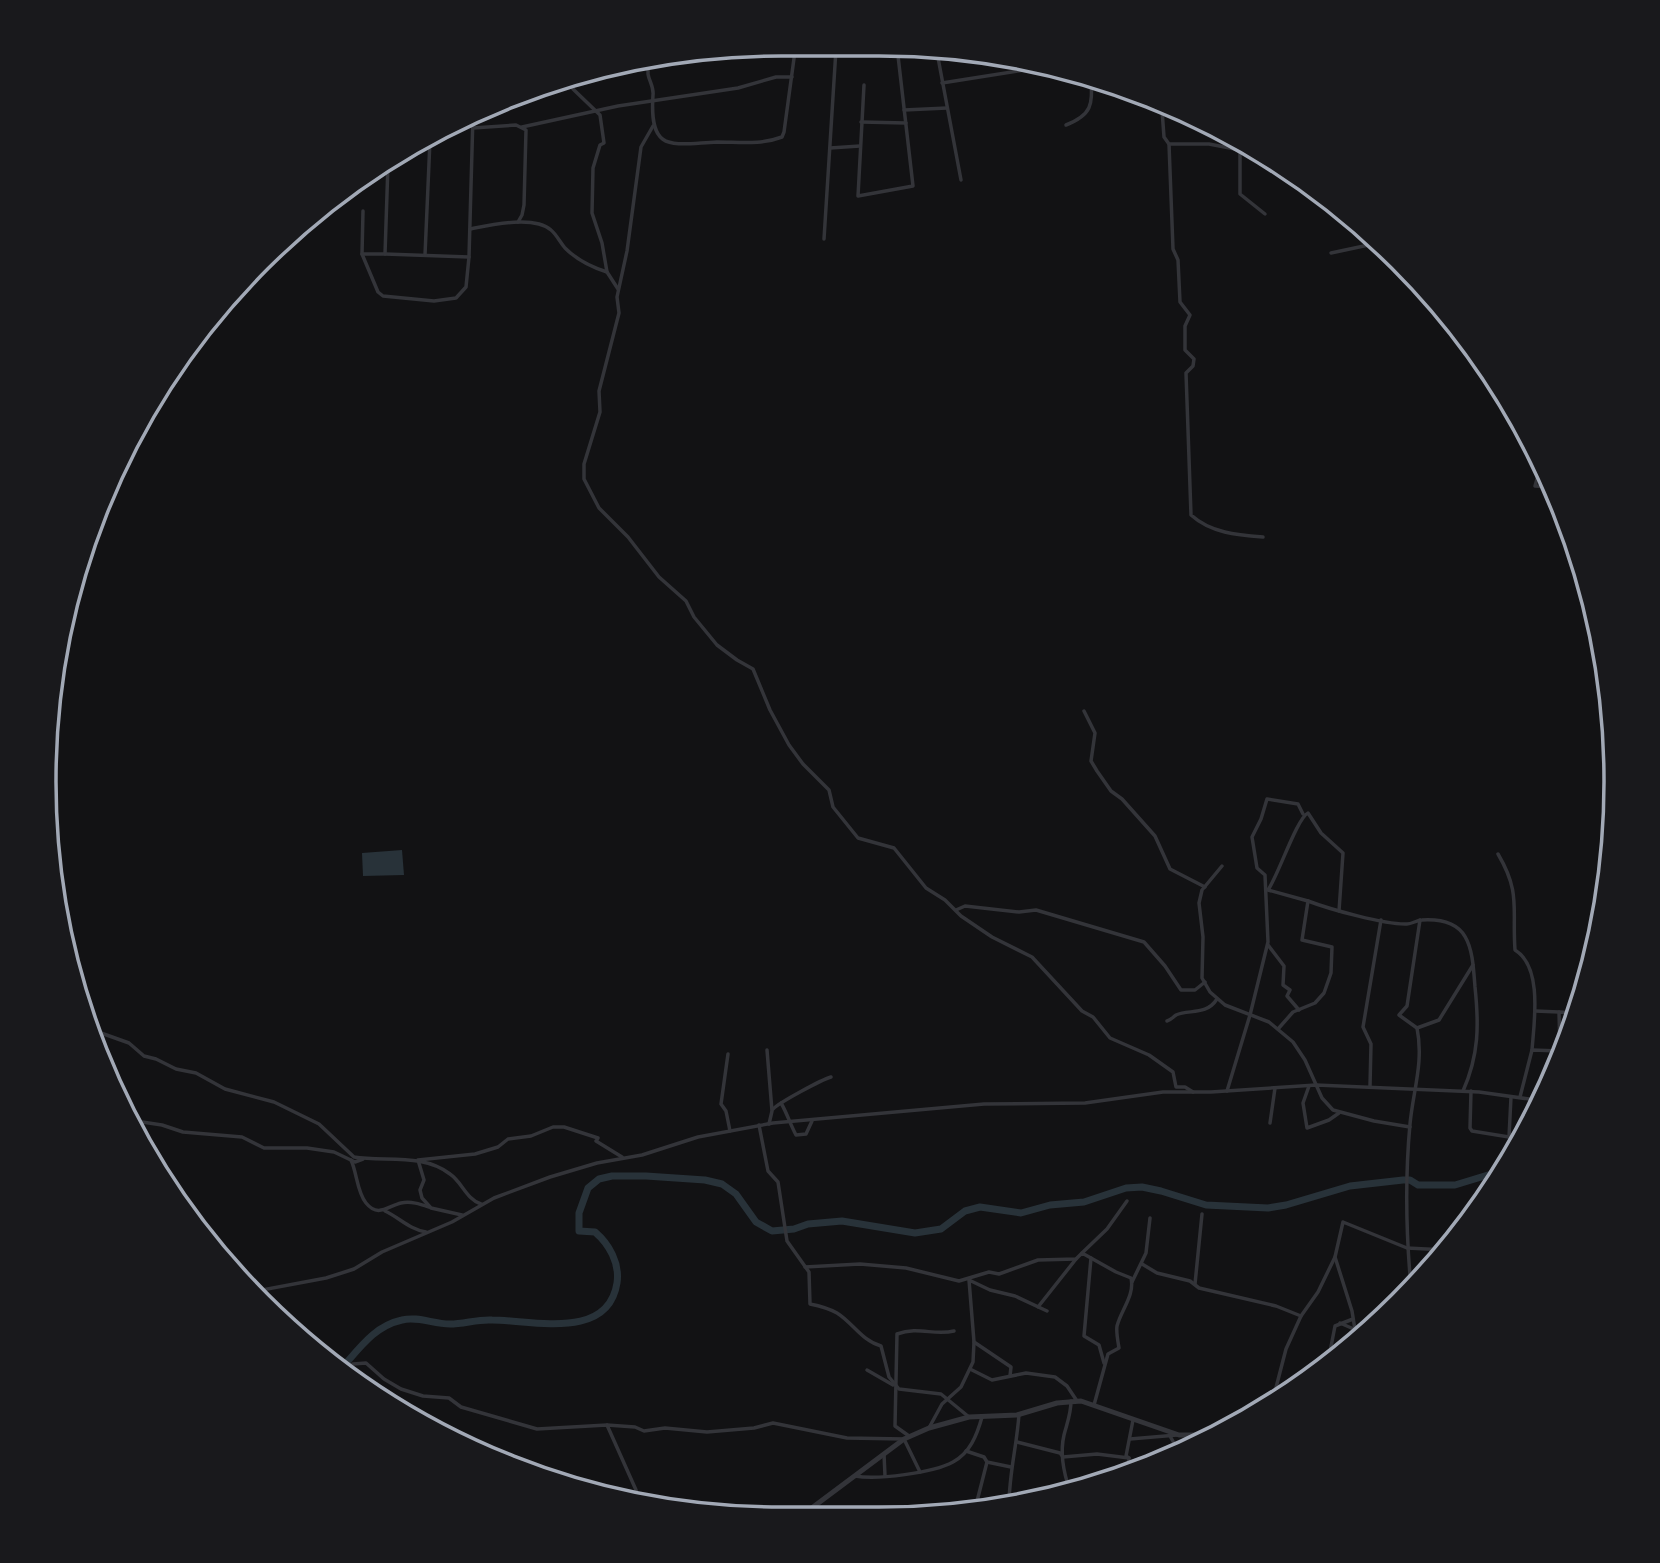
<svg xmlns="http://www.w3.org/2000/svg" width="1660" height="1563" font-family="Arial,sans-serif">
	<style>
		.water { fill: #283239 }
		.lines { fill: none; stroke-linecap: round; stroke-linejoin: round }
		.river { stroke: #283239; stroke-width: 7 }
		.minor { stroke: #333439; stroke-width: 3.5 }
		.tertiary { stroke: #333439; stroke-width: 5 }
		.rim { fill: none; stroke: #a2a9b6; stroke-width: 3.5 }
	</style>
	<rect width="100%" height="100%" fill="#121214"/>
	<path class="water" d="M 402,850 L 404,875 L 363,876 L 362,853 Z"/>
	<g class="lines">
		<path class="river" d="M 341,1369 C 359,1349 374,1326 402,1320 C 418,1316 433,1324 450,1324 C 464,1324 478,1319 492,1320 C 532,1320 608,1341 617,1283 C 620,1263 609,1244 595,1232 L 579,1231 L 579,1213 L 588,1188 L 599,1179 L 612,1176 L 646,1176 L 705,1180 L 722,1184 L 736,1194 L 756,1222 L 772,1231 L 794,1229 L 808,1224 L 842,1221 L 915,1233 L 941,1229 L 965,1211 L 980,1207 L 1021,1213 L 1050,1205 L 1084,1202 L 1126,1188 L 1142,1187 L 1161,1191 L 1206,1205 L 1268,1208 L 1286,1205 L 1350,1186 L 1403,1180 L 1410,1180 L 1418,1185 L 1455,1185 L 1501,1171"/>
		<g class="minor">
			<path d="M 936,47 L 961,180"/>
			<path d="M 897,53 L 936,47"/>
			<path d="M 649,58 C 648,63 648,69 648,74 C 649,81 654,87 653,95 C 649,154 672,144 717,142 C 740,142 761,145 782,137 L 784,132 L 795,51"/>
			<path d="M 570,78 L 573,89 L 600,115 L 604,143 L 600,145 L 593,168 L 592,213 L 602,243 L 607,272 L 618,289"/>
			<path d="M 942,83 L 1050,66"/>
			<path d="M 864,85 L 858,196 L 913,186 L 897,47"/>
			<path d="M 1162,104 L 1162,110 L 1166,115 L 1208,122"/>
			<path d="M 904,110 L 947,108"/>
			<path d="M 1162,110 L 1164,137 L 1169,144 L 1209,144 L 1240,150 L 1240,194 L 1265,214"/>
			<path d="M 861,122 L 906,123"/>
			<path d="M 1066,125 C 1094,114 1092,103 1091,77"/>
			<path d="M 653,126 L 641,147 L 627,251 L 617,297 L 619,313 L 599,391 L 600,412 L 584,464 L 584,479 L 599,508 L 628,537 L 659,577 L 686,601 L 694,617 L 717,645 L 737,660 L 753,669 L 770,710 L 789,745 L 803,764 L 829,790 L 833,807 L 858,838 L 894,848 L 926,888 L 945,900 L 961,916 L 992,937 L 1032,957 L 1082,1011 L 1093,1017 L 1110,1038 L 1149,1055 L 1173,1072 L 1176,1087 L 1185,1087 L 1193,1092"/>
			<path d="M 522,127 L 618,106 L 738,88 L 776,77 L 792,77"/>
			<path d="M 473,128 L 516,125 L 526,130 L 524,205 L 522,215 L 518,222"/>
			<path d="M 1169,144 L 1173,249 L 1178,260 L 1180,302 L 1190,315 L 1185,326 L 1185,350 L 1194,359 L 1193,366 L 1186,373 L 1191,515 C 1211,533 1237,535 1263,537"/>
			<path d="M 830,148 L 860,146"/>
			<path d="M 363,211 L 362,254 L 378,292 L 383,296 L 434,301 L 456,298 L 466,287 L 469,257 L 473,115"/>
			<path d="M 470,229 C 490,225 534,215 551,230 C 556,234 560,242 565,248 C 576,259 591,267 607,272"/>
			<path d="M 824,239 L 836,49"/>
			<path d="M 284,253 L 284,241"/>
			<path d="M 1331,253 L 1378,243"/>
			<path d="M 362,254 L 385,254 L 388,164"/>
			<path d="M 385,254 L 469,257"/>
			<path d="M 425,255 L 430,140"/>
			<path d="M 1541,465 L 1535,486 L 1551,487"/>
			<path d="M 1084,711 L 1095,733 L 1091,761 L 1097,771 L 1111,791 L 1122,799 L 1155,836 L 1170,869 L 1205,887"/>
			<path d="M 1498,854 C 1521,893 1512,908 1515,950 C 1543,967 1534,1023 1532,1050"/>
			<path d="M 1222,866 L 1202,890 L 1199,903 L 1203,937 L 1202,978 L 1210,992 L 1225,1005 L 1269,1022 L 1293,1042 L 1305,1060 L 1322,1098 L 1333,1110 L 1374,1121 L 1410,1127"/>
			<path d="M 1308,901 C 1329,909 1386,925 1407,924 C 1412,924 1417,920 1422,920 C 1471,917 1472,948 1475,987 C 1479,1025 1479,1055 1463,1091"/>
			<path d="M 956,910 L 965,906 L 1019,912 L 1036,910 L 1144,942 L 1165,966 L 1181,990 L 1195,990 L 1205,982"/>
			<path d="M 1268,945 L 1284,966 L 1283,985 L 1290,990 L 1287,996 L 1299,1010"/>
			<path d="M 1535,1011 L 1559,1012"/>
			<path d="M 1167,1021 C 1171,1020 1173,1017 1176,1015 C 1189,1009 1206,1016 1217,999"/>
			<path d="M 87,1028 L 129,1043 L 144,1056 L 156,1059 L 176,1069 L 196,1073 L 225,1089 L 274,1102 L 319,1124 L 354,1157 C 385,1162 423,1153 450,1174 C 462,1182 466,1199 481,1204"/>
			<path d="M 1417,1028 L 1439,1020 L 1473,965"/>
			<path d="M 1278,1029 L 1293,1012 L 1315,1003 L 1324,993 L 1331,973 L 1332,947 L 1302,940 L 1308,901 L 1268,890 C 1278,876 1297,818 1308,813 L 1321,833 L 1343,853 L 1339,911"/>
			<path d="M 767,1050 L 772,1111 L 769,1124"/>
			<path d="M 728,1054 L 721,1104 L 726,1111 L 730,1131"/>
			<path d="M 1309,1086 L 1303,1103 L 1307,1128 L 1329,1120 L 1339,1113"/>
			<path d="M 1370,1086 L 1371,1044 L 1363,1027 L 1381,920"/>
			<path d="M 1227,1091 L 1250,1015 L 1268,942 L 1265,875 L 1257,868 L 1252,837 L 1261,819 L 1267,799 L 1298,804 L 1303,814"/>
			<path d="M 1471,1091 L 1470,1128 L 1472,1131 L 1509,1137"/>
			<path d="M 1511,1097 L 1509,1137 L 1511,1141 L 1518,1144"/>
			<path d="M 1520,1097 L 1532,1050 L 1560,1051 L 1559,1012 L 1576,1013"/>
			<path d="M 781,1103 C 787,1113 790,1124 796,1135 L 806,1134 L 812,1121"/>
			<path d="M 773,1109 C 780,1102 821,1080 831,1077"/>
			<path d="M 129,1120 L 162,1125 L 183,1132 L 242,1137 L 264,1148 L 307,1148 L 334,1152 L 355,1162 L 363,1159"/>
			<path d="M 1270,1123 L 1275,1088"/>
			<path d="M 759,1125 L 768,1171 L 778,1182 L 787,1241 L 809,1272 L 810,1304 C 820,1306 828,1308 837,1313 C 853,1323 862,1341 881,1346 L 889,1377 L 899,1389 L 941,1394 L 969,1417"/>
			<path d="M 351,1160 C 357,1173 357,1192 366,1203 C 378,1218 388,1206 401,1203 C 411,1201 420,1204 429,1207"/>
			<path d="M 385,1211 C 400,1218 409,1229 426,1232"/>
			<path d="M 462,1215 L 431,1208 L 422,1198 L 420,1190 L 424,1180 L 418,1160 L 475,1154 L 498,1147 L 508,1139 L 531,1136 L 553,1127 L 564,1127 L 598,1138 L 596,1141 L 622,1157"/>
			<path d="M 1082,1253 L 1107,1229 L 1127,1201"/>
			<path d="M 1335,1257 L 1352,1311 L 1357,1342"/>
			<path d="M 1091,1258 L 1084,1336 L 1099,1345 L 1104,1363"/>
			<path d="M 1142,1264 L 1157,1273 L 1190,1281 L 1199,1288 L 1276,1306 L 1301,1316"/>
			<path d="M 805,1267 L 860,1264 L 906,1268 L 959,1281 L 989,1272 L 999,1274 L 1038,1260 L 1076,1259 L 1082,1253 L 1116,1272 L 1131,1278 C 1135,1295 1121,1310 1117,1326 C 1116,1332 1118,1342 1119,1348 L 1108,1354 L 1094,1405"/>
			<path d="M 1132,1282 L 1146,1253 L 1150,1218"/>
			<path d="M 1195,1284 L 1202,1214"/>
			<path d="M 1411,1287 C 1406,1233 1405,1178 1410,1124 C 1413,1091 1424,1062 1417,1028 L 1399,1015 L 1407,1006 L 1420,920"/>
			<path d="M 251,1292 L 326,1278 L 354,1269 L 382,1252 L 452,1222 L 494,1198 L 550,1177 L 597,1163 L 642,1155 L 698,1137 L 773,1123 L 984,1104 L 1085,1103 L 1163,1092 L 1211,1092 L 1316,1085 L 1479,1092 L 1543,1101"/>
			<path d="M 1038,1307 L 1076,1259"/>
			<path d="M 1340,1323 L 1356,1330"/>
			<path d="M 974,1342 L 1011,1367 L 1010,1376"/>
			<path d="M 1328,1362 L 1335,1326 L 1353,1319"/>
			<path d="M 970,1369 L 992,1380 L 1026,1373 L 1055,1377 L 1067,1386 L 1077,1401"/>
			<path d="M 867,1370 L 893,1385"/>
			<path d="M 343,1371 L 353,1364 L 366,1363 L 384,1379 L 401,1389 L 423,1396 L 449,1398 L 461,1407 L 537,1429 L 607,1425 L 635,1427 L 644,1431 L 665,1428 L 707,1432 L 754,1428 L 773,1423 L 847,1438 L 904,1439 L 920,1472"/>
			<path d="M 1272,1403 L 1286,1349 L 1301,1316 L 1318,1292 L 1335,1257 L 1343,1222 L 1407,1248 L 1446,1250"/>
			<path d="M 607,1425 L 636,1490 L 640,1505"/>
			<path d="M 930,1426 L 942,1404 L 961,1387 L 973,1362 L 974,1342 L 969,1280 L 990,1290 L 1015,1296 L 1047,1311"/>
			<path d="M 909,1436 L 895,1426 L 897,1334 C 919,1326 934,1336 954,1331"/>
			<path d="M 1170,1436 L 1179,1452"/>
			<path d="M 1130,1439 L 1177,1435"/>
			<path d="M 1017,1442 L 1060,1453 L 1063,1457 L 1097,1454 L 1129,1458"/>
			<path d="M 966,1451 L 984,1457 L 987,1462 L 1011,1467"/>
			<path d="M 884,1454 L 885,1476"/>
			<path d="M 1127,1475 L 1129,1458 L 1126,1456 L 1133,1420"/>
			<path d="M 855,1476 C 877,1480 933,1473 953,1462 C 970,1453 977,1435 982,1417"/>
			<path d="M 1070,1491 C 1064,1474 1060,1452 1064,1435 C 1067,1423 1071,1414 1071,1401"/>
			<path d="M 1009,1499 L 1027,1501"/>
			<path d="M 1009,1505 C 1009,1474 1017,1445 1019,1414"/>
			<path d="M 974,1513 L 987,1462"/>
		</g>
		<path class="tertiary" d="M 797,1519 L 904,1439 L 929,1428 L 969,1417 L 1017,1415 L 1057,1403 L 1081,1401 L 1179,1435 L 1215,1435"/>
	</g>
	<path d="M0 0H1660V1563H0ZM781 56H879A725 725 0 0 1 1604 781V782A725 725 0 0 1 879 1507H781A725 725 0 0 1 56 782V781A725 725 0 0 1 781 56Z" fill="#19191c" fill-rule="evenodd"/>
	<path class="rim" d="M781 56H879A725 725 0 0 1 1604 781V782A725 725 0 0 1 879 1507H781A725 725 0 0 1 56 782V781A725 725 0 0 1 781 56Z"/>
</svg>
